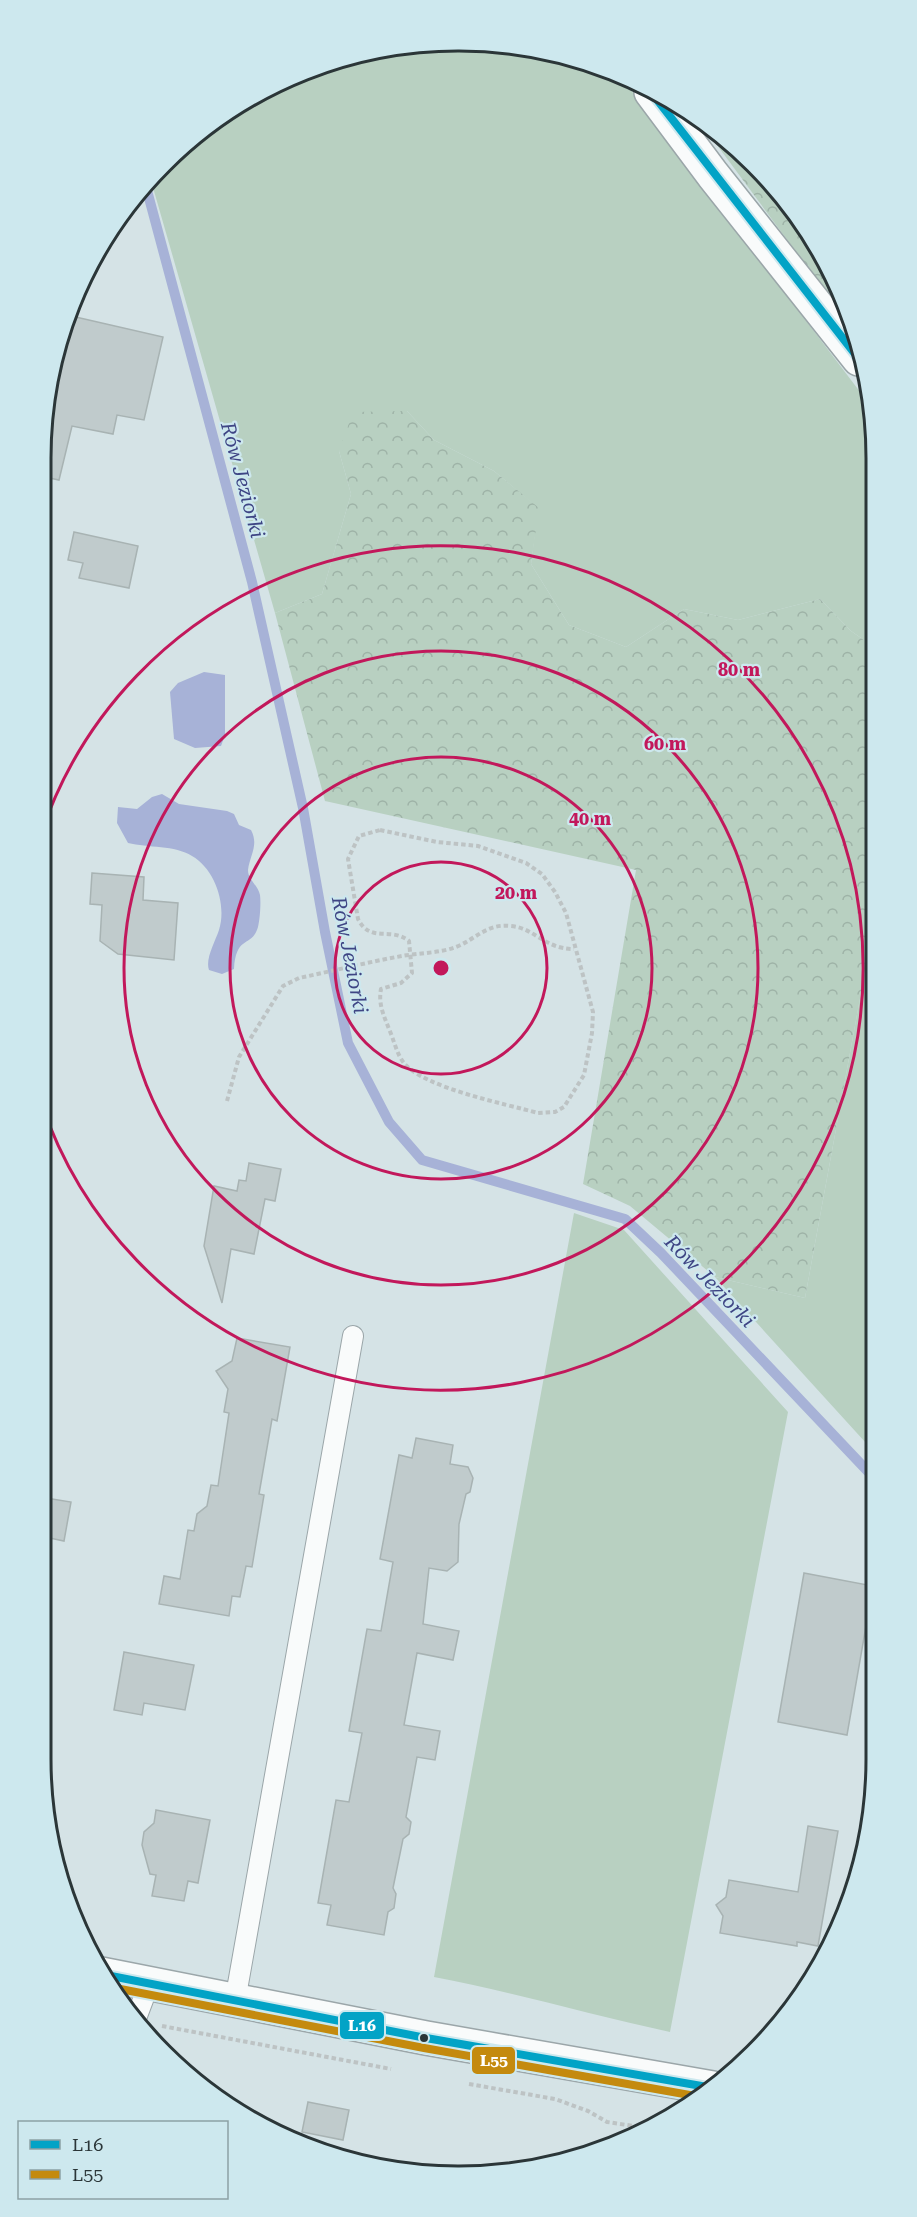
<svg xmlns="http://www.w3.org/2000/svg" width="917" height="2217" font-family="'Roboto Serif',serif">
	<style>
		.grass { fill: #b8d0c1 }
		.forest { fill: url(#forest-crowns) }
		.water { fill: #a7b2d7 }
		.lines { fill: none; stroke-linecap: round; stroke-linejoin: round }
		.stream { stroke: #a7b2d7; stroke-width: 10 }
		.building { fill: #c0cbcc; stroke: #a8b3b3; stroke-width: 1.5 }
		.lane-casing { stroke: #9ba6a9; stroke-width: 22 }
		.street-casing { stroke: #9ba6a9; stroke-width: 36 }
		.secondary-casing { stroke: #9ba6a9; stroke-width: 36 }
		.path { stroke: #bdc3c4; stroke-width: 4; stroke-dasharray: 4.5 3; stroke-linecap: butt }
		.lane { stroke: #f9fbfb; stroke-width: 20 }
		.street { stroke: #f9fbfb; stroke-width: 33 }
		.secondary { stroke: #f9fbfb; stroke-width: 33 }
		.bus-1-casing { stroke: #cde8ee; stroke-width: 12 }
		.bus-2-casing { stroke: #cde8ee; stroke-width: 12 }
		.bus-1 { stroke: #02a3c6; stroke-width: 8 }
		.bus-2 { stroke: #c48a0e; stroke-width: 8 }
		.ring { fill: none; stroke: #c2185b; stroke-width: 3 }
		.bus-dot { fill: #2b3638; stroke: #cde8ee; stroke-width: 2 }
		.labels { text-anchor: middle; stroke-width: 4.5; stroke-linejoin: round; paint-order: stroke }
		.water-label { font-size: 20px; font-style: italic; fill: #3e4584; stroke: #cde8ee }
		.rim { fill: none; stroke: #2b3638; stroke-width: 3 }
		.centre { fill: #c2185b; stroke: #cde8ee; stroke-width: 3 }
		.ring-label { font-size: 18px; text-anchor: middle; font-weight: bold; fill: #c2185b; stroke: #cde8ee; stroke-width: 4.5; stroke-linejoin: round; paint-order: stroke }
		.line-badge { stroke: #cde8ee; stroke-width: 2 }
		.badge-label { font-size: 16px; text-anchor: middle; font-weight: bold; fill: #fff }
	</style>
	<defs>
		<pattern id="forest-crowns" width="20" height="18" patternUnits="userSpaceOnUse" patternTransform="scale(1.5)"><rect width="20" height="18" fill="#b8d0c1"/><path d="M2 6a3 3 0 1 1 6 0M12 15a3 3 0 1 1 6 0" fill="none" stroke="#9eb3a7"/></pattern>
	</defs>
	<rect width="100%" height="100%" fill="#d5e3e6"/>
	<g class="grass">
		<path d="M 431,41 C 499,44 559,46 621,77 L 873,409 L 874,647 L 851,631 L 820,599 L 738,620 L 684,609 L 626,647 L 569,625 L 531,564 L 538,508 L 494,471 L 434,440 L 407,411 L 339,451 L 351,494 L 322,594 L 275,613 L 150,177 L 204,127 L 273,84 L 350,55 Z"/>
		<path d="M 874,922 L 876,1454 L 715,1277 L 805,1298 Z"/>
		<path d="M 574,1213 L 624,1230 L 788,1412 L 670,2032 C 591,2015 513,1992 434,1977 Z"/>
	</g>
	<g class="forest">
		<path d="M 694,114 L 773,183 L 834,274 L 842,303 L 839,310 Z"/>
		<path d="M 407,411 L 434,440 L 494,471 L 539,508 L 531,564 L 569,625 L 626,647 L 684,609 L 738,620 L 820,599 L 851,631 L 874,647 L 874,922 L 805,1298 L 715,1277 L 630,1206 L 583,1184 L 636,870 L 325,801 L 275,613 L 322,594 L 351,494 L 339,451 L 353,412 Z"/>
	</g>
	<g class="water">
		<path d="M 204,672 L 225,675 L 225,735 L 221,746 L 195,748 L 174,739 L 170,692 L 178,683 Z"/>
		<path d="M 162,794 L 179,804 L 227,811 L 234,814 L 239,825 L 251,830 C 259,845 250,855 248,870 C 248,880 258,885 260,895 C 261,903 260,919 258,927 C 252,948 236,934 234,969 L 222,974 L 209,970 C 205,959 215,942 219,930 C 227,905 215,869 192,856 C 175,845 148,848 128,843 L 117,823 L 118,807 L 137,809 L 152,797 Z"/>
	</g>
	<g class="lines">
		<path class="stream" d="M 145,183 L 252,582 L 303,808 L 325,932 L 348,1043 L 389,1122 L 422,1160 L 625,1219 L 661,1253 L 876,1480"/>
	</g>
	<g class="building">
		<path d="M 67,315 L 163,337 L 144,420 L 117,415 L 113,434 L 72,426 L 59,480 L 40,476 L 40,459 L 63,324 Z"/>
		<path d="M 74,532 L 138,546 L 129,588 L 79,578 L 83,563 L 68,560 Z"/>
		<path d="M 92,873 L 144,877 L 143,900 L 178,903 L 174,960 L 118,954 L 100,941 L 102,905 L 90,904 Z"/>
		<path d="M 249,1163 L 281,1169 L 275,1201 L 265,1199 L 254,1254 L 231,1249 L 222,1303 L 204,1246 L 214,1186 L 237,1191 L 239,1180 L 246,1181 Z"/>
		<path d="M 237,1338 L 290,1347 L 277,1421 L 272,1419 L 259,1494 L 264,1495 L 252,1567 L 246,1566 L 240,1597 L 232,1596 L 229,1616 L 159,1604 L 164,1576 L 180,1579 L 188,1530 L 194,1531 L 197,1514 L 207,1506 L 211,1485 L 218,1486 L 229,1413 L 224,1412 L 228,1389 L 216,1371 L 232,1361 Z"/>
		<path d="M 416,1438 L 453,1445 L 450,1464 L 468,1467 L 473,1478 L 470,1492 L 466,1494 L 459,1524 L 458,1562 L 447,1571 L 429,1568 L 423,1624 L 459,1631 L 453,1660 L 417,1653 L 404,1725 L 440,1731 L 435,1760 L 417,1757 L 406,1817 L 411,1822 L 409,1834 L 403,1839 L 393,1888 L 396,1894 L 394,1908 L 388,1912 L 384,1935 L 327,1925 L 331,1905 L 318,1903 L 336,1800 L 349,1802 L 362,1733 L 349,1731 L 367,1629 L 381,1631 L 393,1562 L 380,1559 L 399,1455 L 412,1458 Z"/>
		<path d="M 40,1497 L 71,1502 L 64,1541 L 40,1536 Z"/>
		<path d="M 804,1573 L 873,1586 L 847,1735 L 778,1722 Z"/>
		<path d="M 124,1652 L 194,1665 L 185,1710 L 144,1703 L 142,1715 L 114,1710 Z"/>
		<path d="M 156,1810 L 210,1820 L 198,1883 L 188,1881 L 184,1901 L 152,1896 L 156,1875 L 150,1874 L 142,1845 L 144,1832 L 154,1823 Z"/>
		<path d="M 808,1826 L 838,1831 L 818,1946 L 797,1942 L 797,1946 L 720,1933 L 723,1916 L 716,1905 L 726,1897 L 729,1880 L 798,1892 Z"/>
		<path d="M 308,2102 L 349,2110 L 343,2140 L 302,2132 Z"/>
	</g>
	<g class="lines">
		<defs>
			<g id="lane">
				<path d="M 235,2001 L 353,1336"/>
				<path d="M 135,2021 L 149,1984"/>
			</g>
			<path id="street" d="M 651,92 L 713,175 L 859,359"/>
			<path id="secondary" d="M 101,1974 L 426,2038 L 713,2088"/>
		</defs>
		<use href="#lane" class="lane-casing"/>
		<use href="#street" class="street-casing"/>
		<use href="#secondary" class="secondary-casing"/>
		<g class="path">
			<path d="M 380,830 L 437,842 L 478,846 L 526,863 L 542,874 L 555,892 L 566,913 L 593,1012 L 592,1033 L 584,1075 L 564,1107 L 555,1112 L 538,1113 C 506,1104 424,1088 404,1063 C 397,1055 394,1040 389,1029 C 384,1016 378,1004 381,989 L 401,983 L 412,973 L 409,941 C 390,926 371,944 358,919 L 348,859 L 359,836 Z"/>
			<path d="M 227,1101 L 239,1057 L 283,986 L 299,978 C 333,971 368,962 402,956 C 419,953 440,953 456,947 C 476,939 487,923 511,926 C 535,928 544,949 574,949"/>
			<path d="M 162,2026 L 391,2069"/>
			<path d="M 469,2084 L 555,2099 L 588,2111 L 607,2122 L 647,2128"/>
		</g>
		<use href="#lane" class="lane"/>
		<use href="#street" class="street"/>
		<use href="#secondary" class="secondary"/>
		<defs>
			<g id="bus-1">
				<path d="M 651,92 L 859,359"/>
				<path d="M 101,1974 L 426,2038 L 713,2088"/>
			</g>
			<path id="bus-2" d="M 110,1987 L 424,2048 L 701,2097"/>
		</defs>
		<use href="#bus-1" class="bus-1-casing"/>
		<use href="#bus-2" class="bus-2-casing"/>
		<use href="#bus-1" class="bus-1"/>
		<use href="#bus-2" class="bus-2"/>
	</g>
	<g class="ring">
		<circle cx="441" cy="968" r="106"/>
		<circle cx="441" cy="968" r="211"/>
		<circle cx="441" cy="968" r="317"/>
		<path d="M41 834A422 422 0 1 1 41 1102"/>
	</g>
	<circle class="bus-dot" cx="424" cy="2038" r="5"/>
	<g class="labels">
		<g class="water-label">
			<text transform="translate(243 480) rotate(75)" y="7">Rów Jeziorki</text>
			<text transform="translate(350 955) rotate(79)" y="7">Rów Jeziorki</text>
			<text transform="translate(710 1281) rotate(46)" y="7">Rów Jeziorki</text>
		</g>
	</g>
	<path d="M0 0H917V2217H0ZM458 51H459A407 407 0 0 1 866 458V1759A407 407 0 0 1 459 2166H458A407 407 0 0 1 51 1759V458A407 407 0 0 1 458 51Z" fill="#cde8ee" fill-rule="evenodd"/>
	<path class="rim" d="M458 51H459A407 407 0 0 1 866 458V1759A407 407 0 0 1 459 2166H458A407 407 0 0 1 51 1759V458A407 407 0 0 1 458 51Z"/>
	<circle cx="441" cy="968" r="9" class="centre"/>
	<g class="ring-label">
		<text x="739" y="676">80 m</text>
		<text x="665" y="750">60 m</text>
		<text x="590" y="825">40 m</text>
		<text x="516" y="899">20 m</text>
	</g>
	<g class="line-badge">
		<rect x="339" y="2011" width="46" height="29" rx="6" fill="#02a3c6"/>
		<rect x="471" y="2046" width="45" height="29" rx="6" fill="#c48a0e"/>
	</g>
	<g class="badge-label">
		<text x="362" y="2031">L16</text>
		<text x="494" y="2066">L55</text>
	</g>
	<rect x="18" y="2121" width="210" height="78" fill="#cde8ee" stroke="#8ca1a5" stroke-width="1.5"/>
	<rect x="30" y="2140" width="30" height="9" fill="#02a3c6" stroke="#8ca1a5" stroke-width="1.5"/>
	<text x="72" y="2151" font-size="18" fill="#2b3638">L16</text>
	<rect x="30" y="2170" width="30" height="9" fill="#c48a0e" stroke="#8ca1a5" stroke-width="1.5"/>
	<text x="72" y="2181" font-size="18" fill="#2b3638">L55</text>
</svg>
